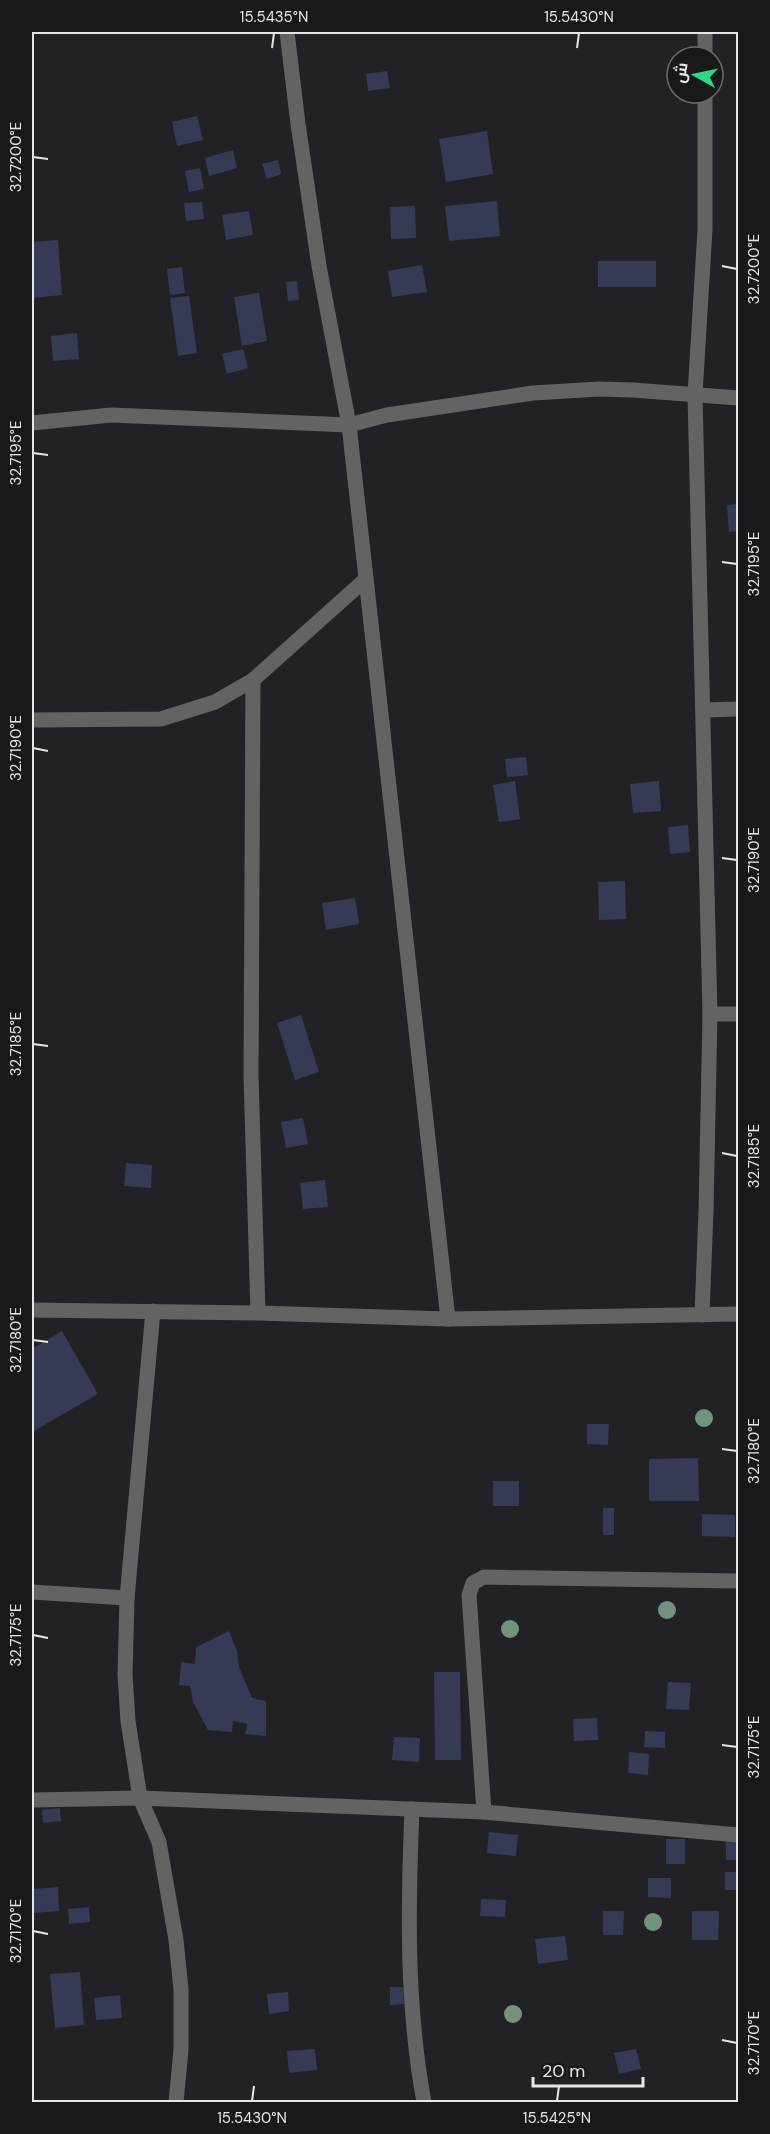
<svg xmlns="http://www.w3.org/2000/svg" width="770" height="2134" font-family="'DM Sans',Cairo,sans-serif">
	<style>
		.building { fill: #363a55 }
		.lines { fill: none; stroke-linecap: round; stroke-linejoin: round }
		.minor { stroke: #626362; stroke-width: 15 }
		.tree { fill: #72927f }
		.ticks { fill: none; stroke: #e5e6e8; stroke-width: 2 }
		.neatline { fill: none; stroke: #e5e6e8; stroke-width: 2 }
		.ticks-label { font-size: 15px; text-anchor: middle; fill: #e5e6e8 }
	</style>
	<rect width="100%" height="100%" fill="#222226"/>
	<g class="building">
		<path d="M 387,71 L 390,88 L 368,91 L 366,74 Z"/>
		<path d="M 197,116 L 203,140 L 177,146 L 172,122 Z"/>
		<path d="M 487,131 L 493,174 L 446,182 L 439,139 Z"/>
		<path d="M 233,150 L 237,168 L 209,176 L 205,158 Z"/>
		<path d="M 278,160 L 281,174 L 267,179 L 262,164 Z"/>
		<path d="M 200,168 L 204,189 L 189,192 L 185,171 Z"/>
		<path d="M 497,201 L 500,236 L 449,241 L 445,206 Z"/>
		<path d="M 202,202 L 204,219 L 186,221 L 184,203 Z"/>
		<path d="M 415,206 L 416,238 L 391,239 L 390,207 Z"/>
		<path d="M 249,211 L 253,235 L 226,240 L 222,215 Z"/>
		<path d="M 58,240 L 62,295 L 32,298 L 32,242 Z"/>
		<rect x="598" y="261" width="58" height="26"/>
		<path d="M 422,265 L 427,292 L 392,297 L 388,271 Z"/>
		<path d="M 182,267 L 185,293 L 170,295 L 167,269 Z"/>
		<path d="M 297,281 L 299,300 L 288,301 L 286,282 Z"/>
		<path d="M 259,293 L 267,341 L 242,346 L 234,297 Z"/>
		<path d="M 189,296 L 197,353 L 178,356 L 170,298 Z"/>
		<path d="M 77,333 L 79,359 L 53,361 L 51,336 Z"/>
		<path d="M 243,349 L 248,368 L 227,374 L 222,354 Z"/>
		<path d="M 738,504 L 738,531 L 729,532 L 727,505 Z"/>
		<path d="M 526,757 L 528,775 L 507,777 L 505,759 Z"/>
		<path d="M 515,781 L 520,819 L 499,822 L 493,785 Z"/>
		<path d="M 659,781 L 661,811 L 633,813 L 630,784 Z"/>
		<path d="M 688,825 L 690,852 L 670,854 L 668,827 Z"/>
		<path d="M 625,881 L 626,919 L 599,920 L 598,882 Z"/>
		<path d="M 355,898 L 359,924 L 326,930 L 322,903 Z"/>
		<path d="M 301,1015 L 319,1072 L 295,1080 L 277,1023 Z"/>
		<path d="M 303,1118 L 308,1144 L 286,1148 L 281,1122 Z"/>
		<path d="M 126,1163 L 152,1165 L 151,1188 L 124,1186 Z"/>
		<path d="M 325,1180 L 328,1207 L 303,1209 L 300,1183 Z"/>
		<path d="M 62,1331 L 98,1394 L 32,1432 L 32,1349 Z"/>
		<path d="M 587,1424 L 609,1424 L 608,1445 L 587,1444 Z"/>
		<path d="M 698,1458 L 699,1501 L 649,1501 L 649,1459 Z"/>
		<rect x="493" y="1481" width="26" height="25"/>
		<rect x="603" y="1508" width="11" height="27"/>
		<path d="M 702,1514 L 735,1515 L 735,1537 L 702,1536 Z"/>
		<path d="M 229,1631 L 237,1651 L 239,1667 L 252,1698 L 266,1701 L 266,1736 L 245,1734 L 247,1724 L 233,1721 L 232,1732 L 208,1730 L 193,1702 L 190,1686 L 179,1685 L 181,1662 L 195,1664 L 196,1647 Z"/>
		<path d="M 434,1672 L 460,1672 L 461,1760 L 435,1760 Z"/>
		<path d="M 668,1682 L 691,1683 L 689,1710 L 666,1709 Z"/>
		<path d="M 597,1718 L 598,1740 L 574,1741 L 573,1719 Z"/>
		<path d="M 645,1731 L 665,1732 L 665,1748 L 644,1747 Z"/>
		<path d="M 394,1737 L 420,1738 L 419,1762 L 392,1760 Z"/>
		<path d="M 629,1752 L 649,1754 L 648,1775 L 628,1773 Z"/>
		<path d="M 60,1808 L 61,1821 L 43,1823 L 42,1810 Z"/>
		<path d="M 489,1832 L 518,1835 L 516,1856 L 487,1853 Z"/>
		<rect x="666" y="1839" width="19" height="25"/>
		<rect x="726" y="1840" width="12" height="20"/>
		<rect x="725" y="1872" width="13" height="18"/>
		<path d="M 648,1878 L 671,1878 L 671,1898 L 648,1897 Z"/>
		<path d="M 58,1887 L 59,1911 L 33,1913 L 32,1889 Z"/>
		<path d="M 481,1899 L 506,1900 L 505,1917 L 480,1916 Z"/>
		<path d="M 89,1907 L 90,1922 L 69,1924 L 68,1909 Z"/>
		<path d="M 603,1911 L 624,1911 L 623,1935 L 603,1935 Z"/>
		<path d="M 692,1911 L 719,1911 L 718,1940 L 692,1940 Z"/>
		<path d="M 565,1936 L 568,1960 L 538,1964 L 535,1939 Z"/>
		<path d="M 80,1972 L 84,2025 L 55,2028 L 50,1974 Z"/>
		<path d="M 390,1987 L 403,1987 L 404,2004 L 390,2005 Z"/>
		<path d="M 288,1992 L 289,2011 L 269,2014 L 267,1994 Z"/>
		<path d="M 120,1995 L 122,2018 L 96,2020 L 94,1998 Z"/>
		<path d="M 315,2049 L 317,2070 L 289,2073 L 287,2051 Z"/>
		<path d="M 636,2049 L 641,2069 L 619,2074 L 614,2053 Z"/>
	</g>
	<g class="lines">
		<g class="minor">
			<path d="M 287,32 L 298,124 L 319,266 L 349,425 L 448,1319"/>
			<path d="M 705,32 L 705,57"/>
			<path d="M 32,423 L 111,415 L 349,425 L 387,415 L 533,393 L 599,389 L 633,390 L 738,398"/>
			<path d="M 253,680 L 251,1076 L 258,1313"/>
			<path d="M 704,710 L 738,709"/>
			<path d="M 32,720 L 161,719 L 215,702 L 253,680 L 366,579"/>
			<path d="M 710,1014 L 738,1014"/>
			<path d="M 32,1310 L 258,1313 L 448,1319 L 738,1314"/>
			<path d="M 153,1311 L 127,1598 L 125,1675 L 128,1721 L 140,1798 L 159,1842 L 176,1940 L 181,1989 L 181,2050 L 176,2102"/>
			<path d="M 702,1315 L 706,1211 L 710,1014 L 695,395 L 705,229 L 705,93"/>
			<path d="M 32,1592 L 127,1598"/>
			<path d="M 32,1800 L 140,1798 L 484,1812 L 738,1835"/>
			<path d="M 412,1809 C 408,1907 406,2005 424,2102"/>
			<path d="M 484,1812 L 469,1595 L 473,1583 L 484,1577 L 738,1581"/>
		</g>
	</g>
	<g class="tree">
		<circle cx="704" cy="1418" r="9"/>
		<circle cx="667" cy="1610" r="9"/>
		<circle cx="510" cy="1629" r="9"/>
		<circle cx="653" cy="1922" r="9"/>
		<circle cx="513" cy="2014" r="9"/>
	</g>
	<path class="ticks" d="M 272,48 L 274,33M 577,48 L 579,33M 33,157 L 48,159M 722,266 L 737,269M 33,453 L 48,455M 722,562 L 737,564M 33,748 L 48,751M 722,858 L 737,860M 33,1044 L 48,1046M 722,1153 L 737,1156M 33,1340 L 48,1342M 722,1449 L 737,1451M 33,1635 L 48,1638M 722,1745 L 737,1747M 33,1931 L 48,1934M 722,2040 L 737,2043M 252,2101 L 254,2086M 557,2101 L 559,2086"/>
	<rect width="770" height="2134" fill="none" stroke="#19191c" stroke-width="66"/>
	<g transform="translate(695 75) rotate(279)"><circle r="28" fill="#19191c" stroke="#6b6b6e" stroke-width="1.5"/>
	<path d="M0-4.5L10 22L0 15L-10 22Z" fill="#2dd883"/>
	<text y="-9" font-size="16" font-weight="bold" text-anchor="middle" fill="#e5e6e8">ش</text>
	</g>
	<path d="M533 2077v9h110v-9" fill="none" stroke="#e5e6e8" stroke-width="3"/>
	<text x="542" y="2077" font-size="18" fill="#e5e6e8" stroke="#19191c" stroke-width="4.5" paint-order="stroke">20 m</text>
	<rect x="33" y="33" width="704" height="2068" class="neatline"/>
	<g class="ticks-label">
		<text x="274" y="22">15.5435°N</text>
		<text x="579" y="22">15.5430°N</text>
		<text transform="translate(16 157) rotate(-90)" y="5">32.7200°E</text>
		<text transform="translate(754 269) rotate(-90)" y="5">32.7200°E</text>
		<text transform="translate(16 453) rotate(-90)" y="5">32.7195°E</text>
		<text transform="translate(754 564) rotate(-90)" y="5">32.7195°E</text>
		<text transform="translate(16 748) rotate(-90)" y="5">32.7190°E</text>
		<text transform="translate(754 860) rotate(-90)" y="5">32.7190°E</text>
		<text transform="translate(16 1044) rotate(-90)" y="5">32.7185°E</text>
		<text transform="translate(754 1156) rotate(-90)" y="5">32.7185°E</text>
		<text transform="translate(16 1340) rotate(-90)" y="5">32.7180°E</text>
		<text transform="translate(754 1451) rotate(-90)" y="5">32.7180°E</text>
		<text transform="translate(16 1635) rotate(-90)" y="5">32.7175°E</text>
		<text transform="translate(754 1747) rotate(-90)" y="5">32.7175°E</text>
		<text transform="translate(16 1931) rotate(-90)" y="5">32.7170°E</text>
		<text transform="translate(754 2043) rotate(-90)" y="5">32.7170°E</text>
		<text x="252" y="2123">15.5430°N</text>
		<text x="557" y="2123">15.5425°N</text>
	</g>
</svg>
